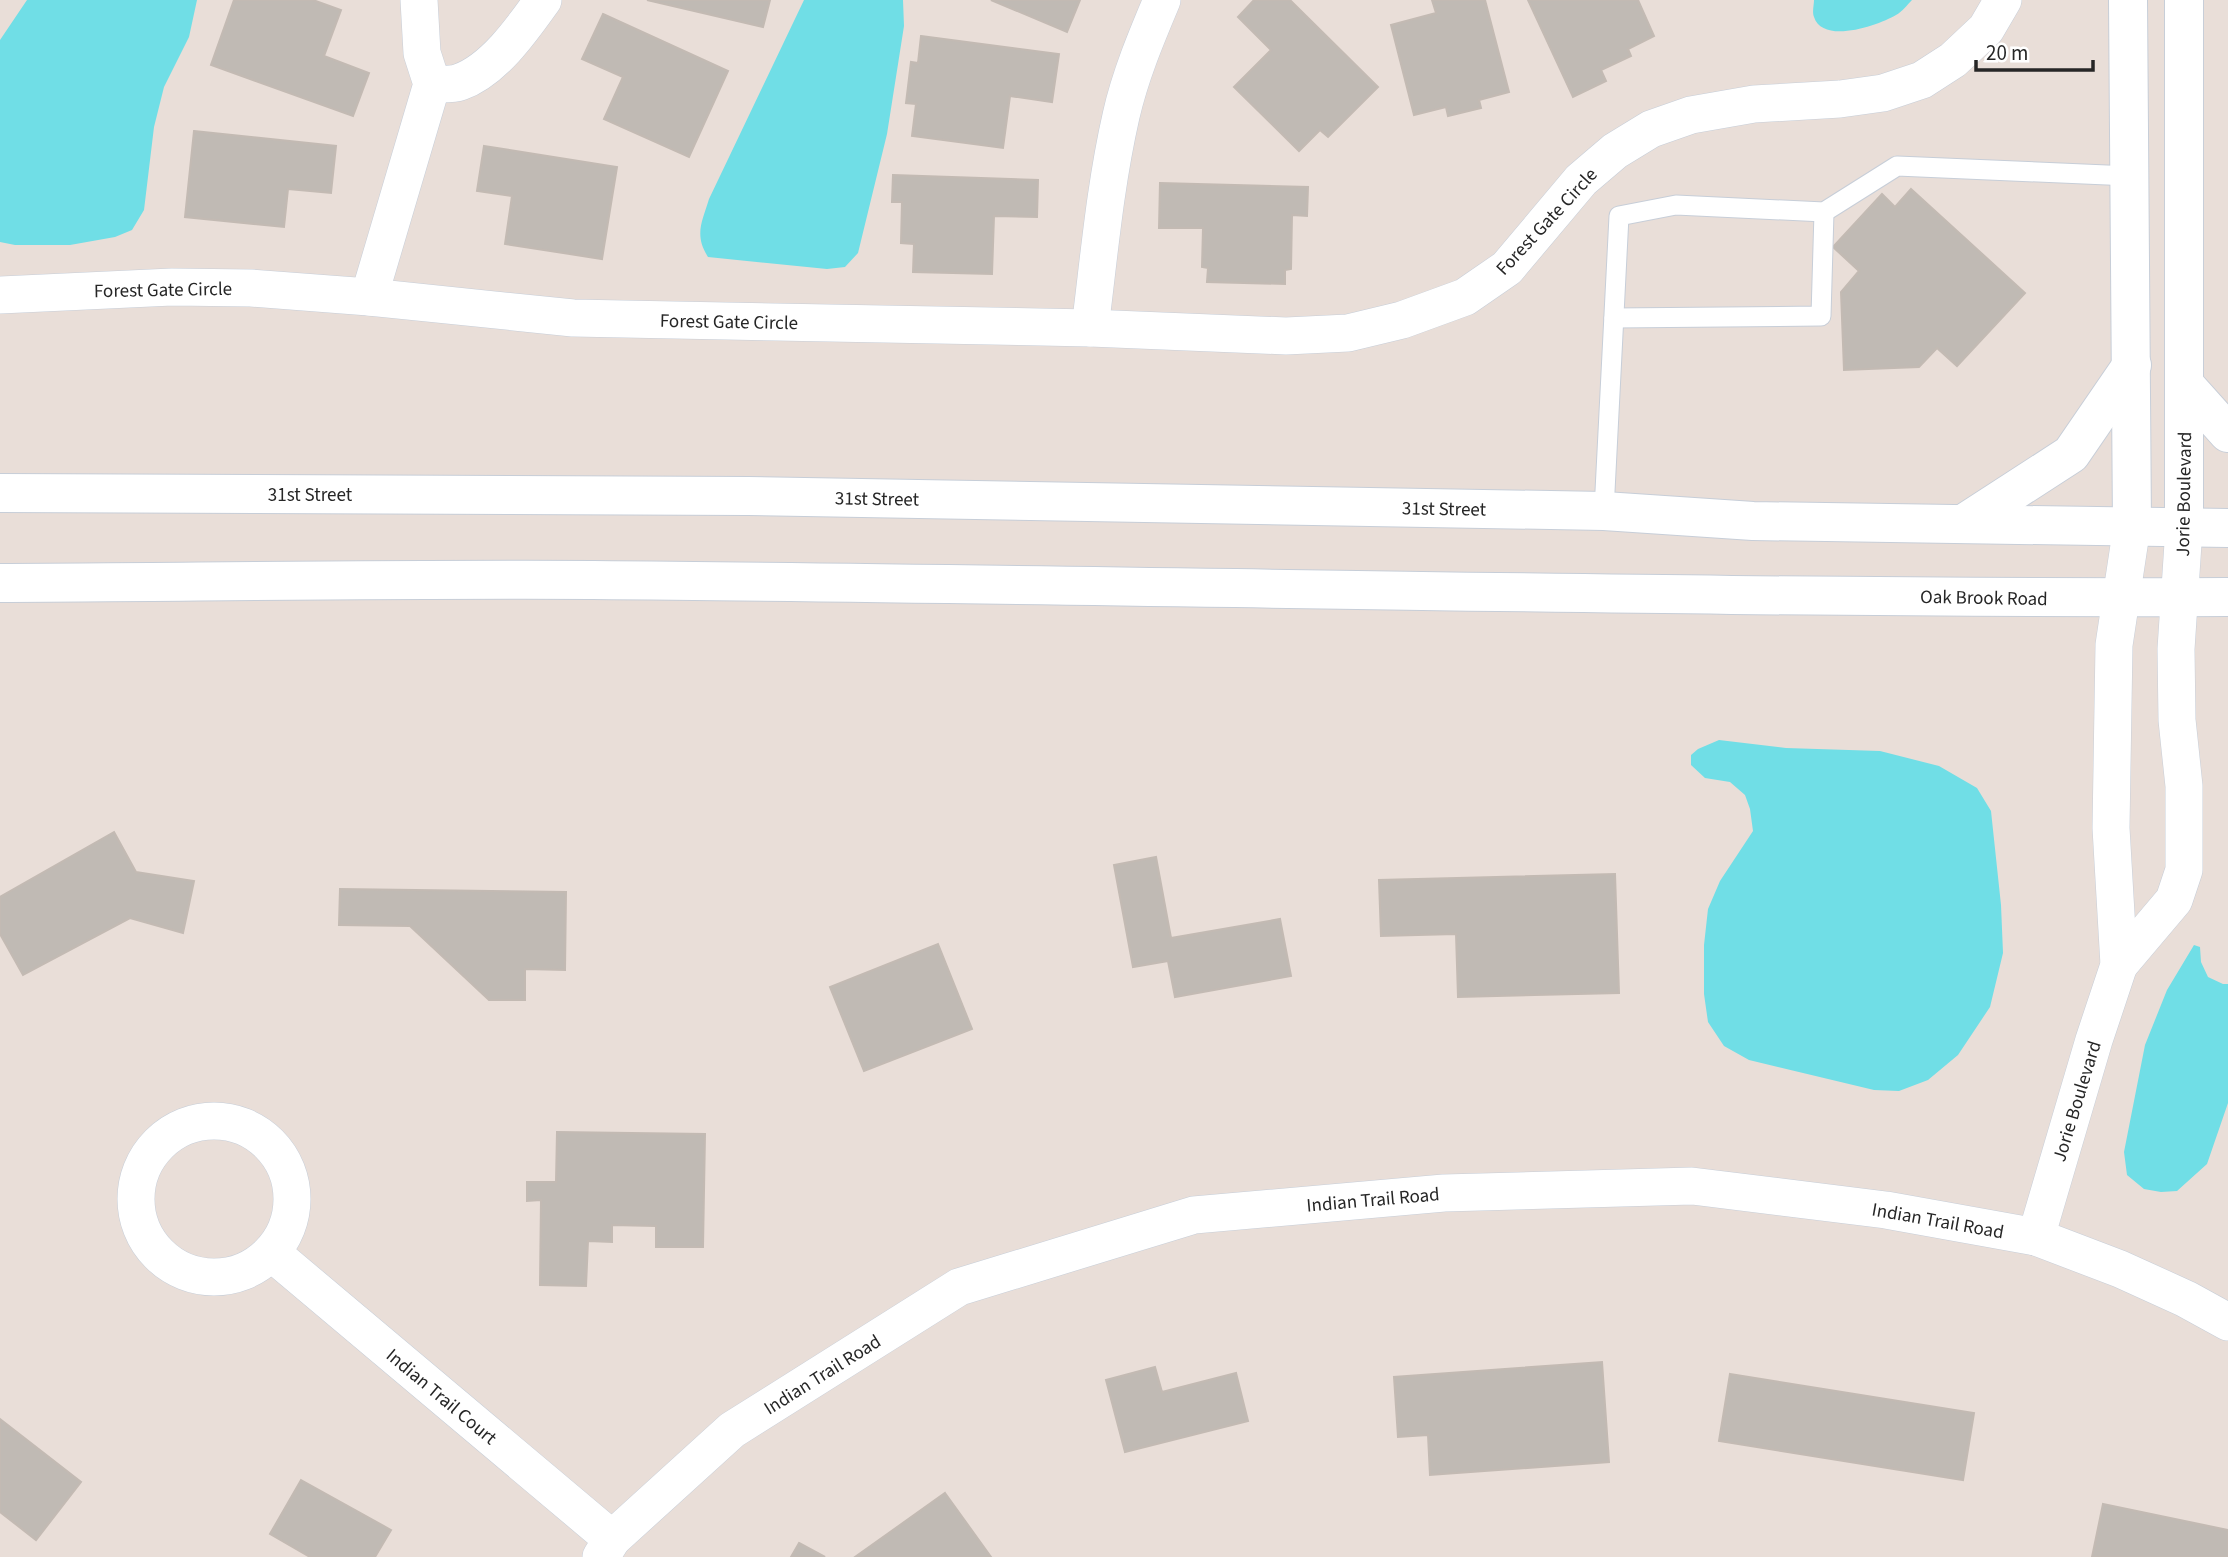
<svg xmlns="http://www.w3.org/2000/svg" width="2228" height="1557" font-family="'Source Sans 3',sans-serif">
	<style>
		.water { fill: #70dee6 }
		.building { fill: #c0bab4; stroke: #c3bab3; stroke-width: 2 }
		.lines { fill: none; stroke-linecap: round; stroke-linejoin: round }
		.lane-casing { stroke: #c7ced8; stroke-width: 21 }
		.street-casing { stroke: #c7ced8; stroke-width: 38 }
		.secondary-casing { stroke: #c7ced8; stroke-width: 40 }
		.lane { stroke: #fff; stroke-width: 19 }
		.street { stroke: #fff; stroke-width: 37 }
		.secondary { stroke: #fff; stroke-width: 38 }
		.labels { text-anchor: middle; stroke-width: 6; stroke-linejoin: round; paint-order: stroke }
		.street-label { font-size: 19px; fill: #262626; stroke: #fff }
	</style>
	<rect width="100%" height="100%" fill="#e9ded8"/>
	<g class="water">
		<path d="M 27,0 L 197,0 L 189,37 L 164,87 L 154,127 L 144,210 L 132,230 L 115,237 L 70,245 L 15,245 L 0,242 L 0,40 Z"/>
		<path d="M 804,0 L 903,0 L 904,26 L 887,134 L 858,253 L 845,267 L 827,269 L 708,257 C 694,235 702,222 709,199 Z"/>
		<path d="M 1814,0 L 1912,0 C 1907,5 1902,12 1896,15 C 1879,25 1823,45 1814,17 C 1812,12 1814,5 1814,0 Z"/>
		<path d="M 1719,740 L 1786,748 L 1880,751 L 1939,766 L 1977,788 L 1991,811 L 2001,905 L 2003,953 L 1990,1007 L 1958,1055 L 1928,1080 L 1899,1091 L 1874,1090 L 1749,1060 L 1724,1046 L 1708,1022 L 1704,994 L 1704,945 L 1708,909 L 1720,881 L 1753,831 L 1750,809 L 1745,795 L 1730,782 L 1705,778 L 1691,765 L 1691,755 L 1698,749 Z"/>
		<path d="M 2194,945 L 2200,947 L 2201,962 L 2208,977 L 2223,984 L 2228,984 L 2228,1103 L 2207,1164 L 2177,1191 L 2161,1192 L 2144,1189 L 2127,1175 L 2124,1152 L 2145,1045 L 2167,990 Z"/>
	</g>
	<g class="building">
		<path d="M 234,0 L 313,0 L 341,10 L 324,56 L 369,73 L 353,116 L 211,65 Z"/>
		<path d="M 647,0 L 770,0 L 763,27 Z"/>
		<path d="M 991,0 L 1080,0 L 1067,32 Z"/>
		<path d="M 1254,0 L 1290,0 L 1378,87 L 1328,137 L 1320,130 L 1299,151 L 1234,87 L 1271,50 L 1238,17 Z"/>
		<path d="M 1432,0 L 1485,0 L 1509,92 L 1479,100 L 1481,108 L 1448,116 L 1446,107 L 1414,115 L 1391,25 L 1436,13 Z"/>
		<path d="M 1528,0 L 1638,0 L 1654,36 L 1628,49 L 1631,56 L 1601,70 L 1606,81 L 1573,97 Z"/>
		<path d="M 603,14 L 728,71 L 689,157 L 604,119 L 623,77 L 582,59 Z"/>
		<path d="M 921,36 L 1059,54 L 1052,102 L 1010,96 L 1003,148 L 912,136 L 916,104 L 906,103 L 911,62 L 918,63 Z"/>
		<path d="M 194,131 L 336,146 L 331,193 L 288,189 L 284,227 L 185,217 Z"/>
		<path d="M 484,146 L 617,167 L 602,259 L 505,244 L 512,196 L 477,191 Z"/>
		<path d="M 893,175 L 1038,180 L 1037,217 L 994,216 L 992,274 L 913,272 L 914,244 L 901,243 L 902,202 L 892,202 Z"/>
		<path d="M 1160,183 L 1308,187 L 1307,216 L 1292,215 L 1291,269 L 1285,270 L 1285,284 L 1207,282 L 1208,268 L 1202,267 L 1203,228 L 1159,228 Z"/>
		<path d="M 1911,189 L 2025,293 L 1957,366 L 1937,348 L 1919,367 L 1844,370 L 1841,292 L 1859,271 L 1833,247 L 1882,194 L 1895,207 Z"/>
		<path d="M 114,832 L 136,872 L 194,881 L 183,933 L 130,918 L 23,975 L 0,934 L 0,897 Z"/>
		<path d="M 1156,857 L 1171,938 L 1280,919 L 1291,976 L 1175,997 L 1168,961 L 1133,967 L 1114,865 Z"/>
		<path d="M 1615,874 L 1619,993 L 1458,997 L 1456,934 L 1381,936 L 1379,880 Z"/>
		<path d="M 340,889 L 566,892 L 565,970 L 525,969 L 525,1000 L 489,1000 L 410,926 L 339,925 Z"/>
		<path d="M 938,944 L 972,1029 L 864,1071 L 830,987 Z"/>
		<path d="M 557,1132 L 705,1134 L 703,1247 L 656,1247 L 656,1226 L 612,1225 L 612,1242 L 588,1241 L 586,1286 L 540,1285 L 541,1200 L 527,1201 L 527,1182 L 556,1182 Z"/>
		<path d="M 1602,1362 L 1609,1462 L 1430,1475 L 1428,1435 L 1398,1437 L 1394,1377 Z"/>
		<path d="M 1155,1367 L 1162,1392 L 1236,1373 L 1248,1421 L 1125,1452 L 1106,1380 Z"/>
		<path d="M 1730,1374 L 1974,1413 L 1963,1480 L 1719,1441 Z"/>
		<path d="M 0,1419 L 81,1482 L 36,1540 L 0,1512 Z"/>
		<path d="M 301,1480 L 391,1530 L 375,1557 L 310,1557 L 270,1534 Z"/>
		<path d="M 945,1493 L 991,1557 L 855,1557 Z"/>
		<path d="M 2103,1504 L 2228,1530 L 2228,1557 L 2092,1557 Z"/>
		<path d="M 799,1543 L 825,1557 L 791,1557 Z"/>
	</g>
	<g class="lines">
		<defs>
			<g id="lane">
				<path d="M 1614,318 L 1821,316 L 1824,212"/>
				<path d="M 1604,511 L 1619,216 L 1676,205 L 1824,212 L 1897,166 L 2130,176"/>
			</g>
			<g id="street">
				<path d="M 432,84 C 440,84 452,85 460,82 C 494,70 523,28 543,0"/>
				<path d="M 0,295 L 172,287 L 251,288 L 369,297 L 573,318 L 1090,328 L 1286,336 L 1348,333 L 1402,320 L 1465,297 L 1507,268 L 1581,180 L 1615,151 L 1651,129 L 1691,115 L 1754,104 L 1840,99 L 1883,93 L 1922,80 L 1953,60 L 1986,29 L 2003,0"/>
				<path d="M 369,297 L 432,84 L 422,53 L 419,0"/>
				<path d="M 1090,328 C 1099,257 1105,186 1121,116 C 1130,76 1146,38 1162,0"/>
				<path d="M 2119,965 L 2174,900 L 2184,870 L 2184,786 L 2177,720 L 2176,649 L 2184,528"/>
				<circle cx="214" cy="1199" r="78"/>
				<path d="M 2036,1237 L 2094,1040 L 2119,965 L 2111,828 L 2114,645 L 2132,526"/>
				<path d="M 272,1253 L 612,1539"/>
				<path d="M 601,1557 L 612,1539 L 732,1430 L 959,1287 L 1194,1215 L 1444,1193 L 1692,1186 L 1886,1210 L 2036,1237 L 2120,1269 L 2186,1299 L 2228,1322"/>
			</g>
			<g id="secondary">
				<path d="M 2128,0 L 2132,526"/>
				<path d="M 2184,0 L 2184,528"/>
				<path d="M 2185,385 L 2228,433"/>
				<path d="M 0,493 L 748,496 L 1604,511 L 1753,521 L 2228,528"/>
				<path d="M 1963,524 L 2071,454 L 2132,365"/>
				<path d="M 0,583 C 198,582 396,579 593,580 C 1138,584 1683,599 2228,597"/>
			</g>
		</defs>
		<use href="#lane" class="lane-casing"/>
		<use href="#street" class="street-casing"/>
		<use href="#secondary" class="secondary-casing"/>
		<use href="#lane" class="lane"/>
		<use href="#street" class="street"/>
		<use href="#secondary" class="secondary"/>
	</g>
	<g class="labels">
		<g class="street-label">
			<text transform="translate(1546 221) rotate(-47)" y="7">Forest Gate Circle</text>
			<text transform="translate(163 289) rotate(-1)" y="7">Forest Gate Circle</text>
			<text transform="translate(729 321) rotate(1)" y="7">Forest Gate Circle</text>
			<text x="310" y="501">31st Street</text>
			<text transform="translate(2183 494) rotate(-89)" y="7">Jorie Boulevard</text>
			<text transform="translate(877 498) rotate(1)" y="7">31st Street</text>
			<text transform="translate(1444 508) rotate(1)" y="7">31st Street</text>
			<text transform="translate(1984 597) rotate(1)" y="7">Oak Brook Road</text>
			<text transform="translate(2076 1101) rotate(-73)" y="7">Jorie Boulevard</text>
			<text transform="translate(1373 1199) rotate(-5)" y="7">Indian Trail Road</text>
			<text transform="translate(1938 1220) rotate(10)" y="7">Indian Trail Road</text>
			<text transform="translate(822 1374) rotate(-32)" y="7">Indian Trail Road</text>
			<text transform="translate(442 1396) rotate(40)" y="7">Indian Trail Court</text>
		</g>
	</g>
	<path d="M1976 60v10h117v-10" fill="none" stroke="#262626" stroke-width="3.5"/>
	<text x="1986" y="60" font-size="21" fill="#262626" stroke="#ffffff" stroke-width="5" paint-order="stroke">20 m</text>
</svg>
